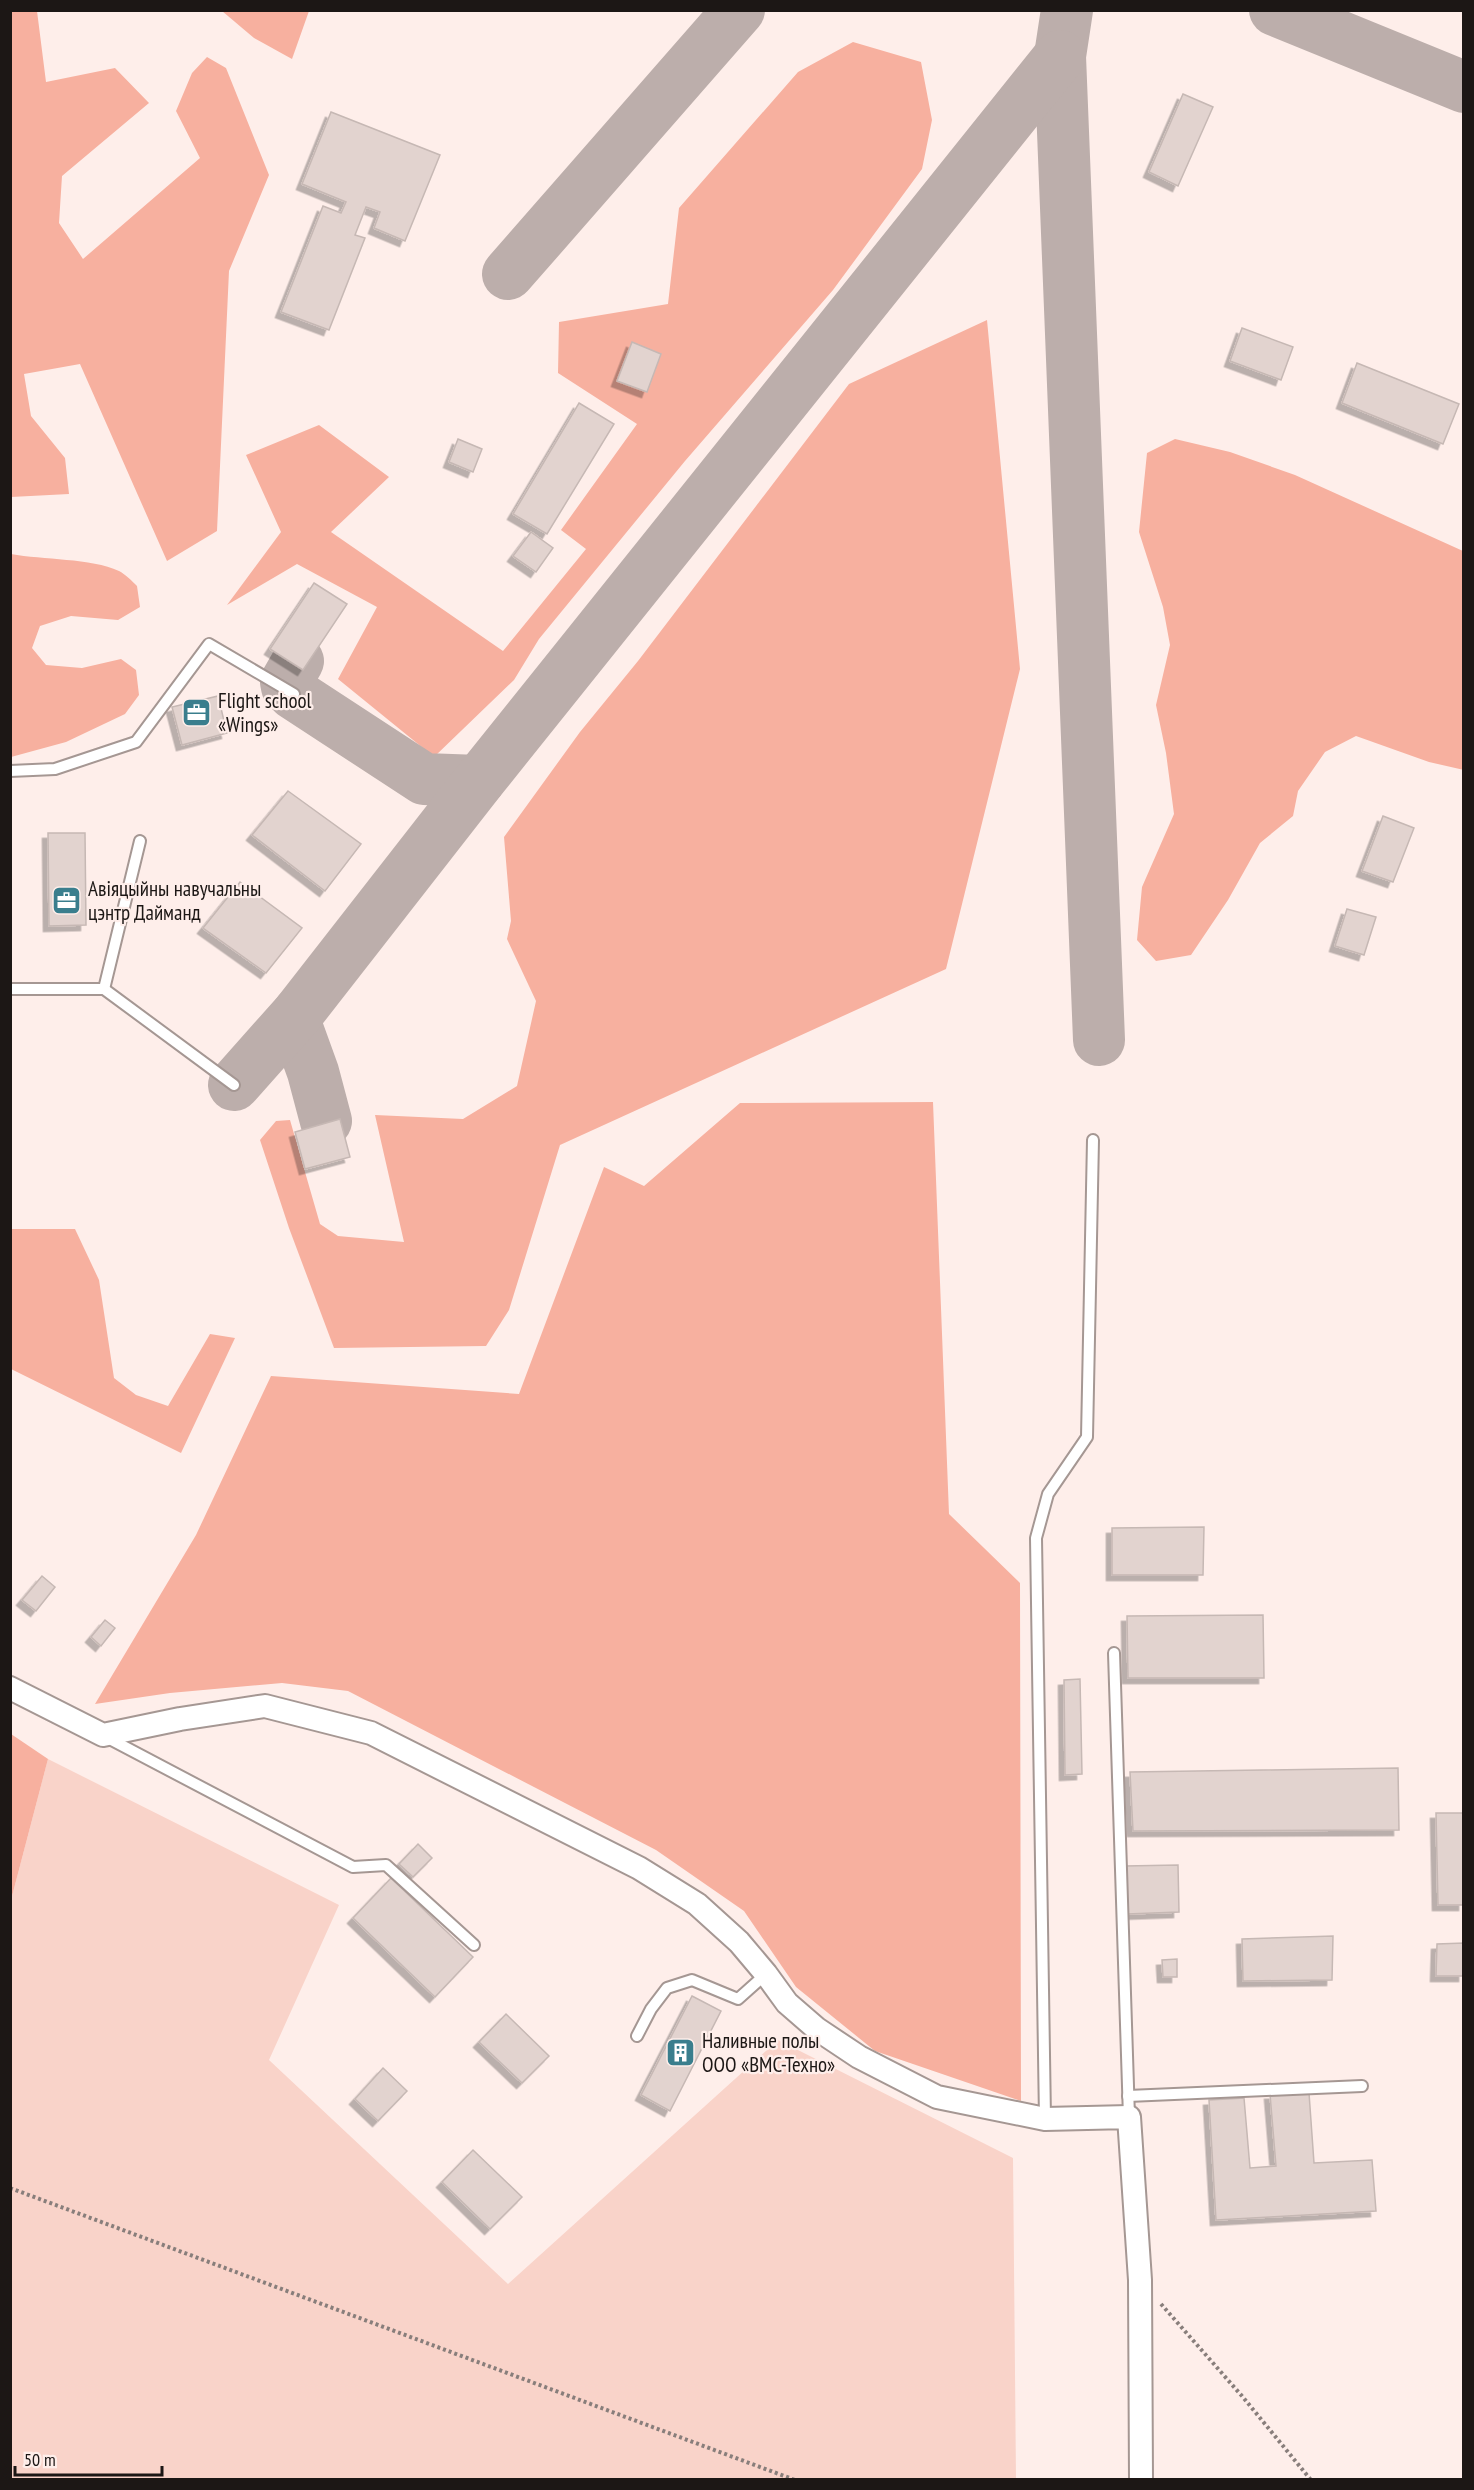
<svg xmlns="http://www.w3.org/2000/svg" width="1474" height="2490" font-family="'PT Sans Narrow',sans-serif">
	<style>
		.green { fill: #f9d3c9 }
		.forest { fill: #f7b09f }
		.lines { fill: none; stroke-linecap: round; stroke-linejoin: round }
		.taxiway { stroke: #bcaeab; stroke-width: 52 }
		.building { fill: #e2d3cf; stroke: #c6b8b4; stroke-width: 1.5; filter: url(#shadow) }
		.service-casing { stroke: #a59793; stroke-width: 14 }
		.minor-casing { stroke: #a59793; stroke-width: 26 }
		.path { stroke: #887e7b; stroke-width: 4; stroke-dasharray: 3 3; stroke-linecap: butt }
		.service { stroke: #fff; stroke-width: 10 }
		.minor { stroke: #fff; stroke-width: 22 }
		.labels { text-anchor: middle; stroke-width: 4.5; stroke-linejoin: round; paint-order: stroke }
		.poi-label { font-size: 21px; fill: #1c1715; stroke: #feeeea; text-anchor: start }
	</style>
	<defs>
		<filter id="shadow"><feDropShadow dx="-5.5" dy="5.5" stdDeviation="0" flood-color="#0004"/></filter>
	</defs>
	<rect width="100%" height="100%" fill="#feeeea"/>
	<path class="green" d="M 48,1759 L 339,1905 L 269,2060 L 508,2284 L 778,2040 L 1013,2158 L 1016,2479 L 11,2480 L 11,1900 Z"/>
	<g class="forest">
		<path d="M 11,10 L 37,11 L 46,82 L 115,68 L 149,103 L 62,176 L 59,223 L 83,259 L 200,158 L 176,111 L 192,73 L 207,57 L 226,68 L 269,175 L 229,271 L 217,531 L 167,561 L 80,364 L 24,374 L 31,416 L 65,458 L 69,494 L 11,497 Z"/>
		<path d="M 222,11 L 309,11 L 292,59 L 254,38 Z"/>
		<path d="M 853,42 L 921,62 L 932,120 L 922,169 L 833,290 L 685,461 L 539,639 L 514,680 L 434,757 L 338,679 L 377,607 L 297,564 L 227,605 L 281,532 L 246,455 L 319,425 L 389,477 L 331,532 L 503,651 L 586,549 L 561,530 L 637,424 L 558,373 L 559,322 L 668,304 L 679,208 L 798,72 Z"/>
		<path d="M 987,320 L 1020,669 L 946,969 L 560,1145 L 509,1310 L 486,1346 L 334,1348 L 289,1228 L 260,1140 L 276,1121 L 290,1120 L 320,1224 L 338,1236 L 404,1242 L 375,1115 L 463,1119 L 517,1086 L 536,1001 L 507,939 L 511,921 L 504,837 L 580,732 L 638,661 L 849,384 Z"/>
		<path d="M 1175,439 L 1230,452 L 1295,475 L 1463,551 L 1464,770 L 1429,762 L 1356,736 L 1325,752 L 1298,791 L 1293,816 L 1260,843 L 1228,900 L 1191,955 L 1156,961 L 1137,940 L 1142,887 L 1174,814 L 1166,753 L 1156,705 L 1170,645 L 1163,607 L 1139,532 L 1147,453 Z"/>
		<path d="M 11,554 C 43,560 91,558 119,571 C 125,574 132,581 137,586 L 140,607 L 118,620 L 71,616 L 40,626 L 32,648 L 46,665 L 82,668 L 121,659 L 136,670 L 139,695 L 125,714 L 66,742 L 11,757 Z"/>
		<path d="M 933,1102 L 949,1514 L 1020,1583 L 1021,2101 L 875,2051 L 796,1987 L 744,1911 L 656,1850 L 348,1691 L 282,1683 L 170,1693 L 95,1704 L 196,1535 L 271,1376 L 519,1394 L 604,1167 L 644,1186 L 740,1103 Z"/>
		<path d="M 10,1229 L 75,1229 L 99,1280 L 114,1378 L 136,1395 L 168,1406 L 210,1334 L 235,1338 L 181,1453 L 11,1369 Z"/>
		<path d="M 11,1734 L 48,1759 L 11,1900 Z"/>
	</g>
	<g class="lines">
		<g class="taxiway">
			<path d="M 1067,10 L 1060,56 L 1099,1040"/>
			<path d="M 1275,10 L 1464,87"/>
			<path d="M 508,274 L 739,10"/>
			<path d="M 298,661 L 286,682 L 287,687 L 294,694 L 424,779 L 479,781"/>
			<path d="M 298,1013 L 296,1025 L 313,1072 L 326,1121"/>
			<path d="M 234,1085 L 298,1013 L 479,781 L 1060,56"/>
		</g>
	</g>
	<g class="building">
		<path d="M 1183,94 L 1213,107 L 1178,186 L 1149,172 Z"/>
		<path d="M 331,112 L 440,155 L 405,241 L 374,228 L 380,212 L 366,207 L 355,235 L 365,238 L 329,330 L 281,312 L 323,206 L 341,213 L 346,202 L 302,184 Z"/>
		<path d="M 1242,328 L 1293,347 L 1281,380 L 1230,361 Z"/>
		<path d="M 632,342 L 661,354 L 647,392 L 617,381 Z"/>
		<path d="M 1357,363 L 1459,404 L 1443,444 L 1342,403 Z"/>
		<path d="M 579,403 L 614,424 L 547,534 L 513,514 Z"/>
		<path d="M 458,439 L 482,449 L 473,472 L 449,462 Z"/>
		<path d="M 531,532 L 553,548 L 536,572 L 513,556 Z"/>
		<path d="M 314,583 L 347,604 L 303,670 L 270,649 Z"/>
		<path d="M 218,696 L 227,733 L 182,745 L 172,707 Z"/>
		<path d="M 288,791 L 361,844 L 325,891 L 252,835 Z"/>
		<path d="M 1383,816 L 1414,828 L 1393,882 L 1362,871 Z"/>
		<path d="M 48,833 L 85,833 L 86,925 L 49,926 Z"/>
		<path d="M 240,882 L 302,928 L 266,973 L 203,928 Z"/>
		<path d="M 1347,909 L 1376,917 L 1364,955 L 1335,946 Z"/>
		<path d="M 340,1119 L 350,1157 L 305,1169 L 295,1132 Z"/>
		<path d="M 1204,1527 L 1203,1575 L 1112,1575 L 1112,1528 Z"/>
		<path d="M 42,1576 L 55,1587 L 36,1611 L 22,1600 Z"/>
		<path d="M 1263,1615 L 1264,1678 L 1128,1678 L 1127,1616 Z"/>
		<path d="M 105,1620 L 115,1628 L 101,1646 L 91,1637 Z"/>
		<path d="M 1080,1679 L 1082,1774 L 1065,1775 L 1064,1680 Z"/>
		<path d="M 1398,1768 L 1399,1830 L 1133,1831 L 1130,1772 Z"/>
		<path d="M 1436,1813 L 1464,1813 L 1464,1905 L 1438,1905 Z"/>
		<path d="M 418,1844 L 432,1858 L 413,1877 L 399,1864 Z"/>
		<path d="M 1178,1865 L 1179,1912 L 1127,1914 L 1125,1866 Z"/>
		<path d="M 391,1878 L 473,1957 L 435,1997 L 353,1918 Z"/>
		<path d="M 1333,1936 L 1332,1980 L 1243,1981 L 1242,1939 Z"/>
		<path d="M 1464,1943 L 1464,1976 L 1436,1976 L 1437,1944 Z"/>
		<path d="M 1177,1959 L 1177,1977 L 1163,1977 L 1162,1960 Z"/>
		<path d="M 692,1996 L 721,2011 L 670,2111 L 641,2095 Z"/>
		<path d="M 506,2014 L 549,2056 L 522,2083 L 479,2042 Z"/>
		<path d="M 383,2068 L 407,2091 L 378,2121 L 355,2099 Z"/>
		<path d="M 1309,2093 L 1314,2163 L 1372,2160 L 1376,2211 L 1216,2220 L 1209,2100 L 1244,2098 L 1250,2168 L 1276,2166 L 1270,2094 Z"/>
		<path d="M 473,2150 L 522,2197 L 490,2229 L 442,2182 Z"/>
	</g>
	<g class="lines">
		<defs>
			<g id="service">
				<path d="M 10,771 L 55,769 L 136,742 L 209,644 L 294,694"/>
				<path d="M 10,989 L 104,989 L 234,1085"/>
				<path d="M 104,989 L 140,841"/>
				<path d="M 1114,1653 L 1129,2117"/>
				<path d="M 106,1737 L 353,1867 L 386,1865 L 474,1945"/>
				<path d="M 637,2036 L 651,2009 L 667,1988 L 692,1980 L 738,1999 L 766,1974"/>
				<path d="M 1128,2096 L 1362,2086"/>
				<path d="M 1045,2119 L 1036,1538 L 1048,1494 L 1087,1437 L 1093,1140"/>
			</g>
			<path id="minor" d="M 10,1688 L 103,1735 L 180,1719 L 265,1706 L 371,1733 L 639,1868 L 697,1904 L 739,1942 L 766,1974 L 787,2003 L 817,2029 L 859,2057 L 937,2097 L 1045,2119 L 1129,2117 L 1140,2280 L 1141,2480"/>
		</defs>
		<use href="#service" class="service-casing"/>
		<use href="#minor" class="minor-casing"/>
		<g class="path">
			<path d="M 10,2188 L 795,2480"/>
			<path d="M 1161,2304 L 1242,2396 L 1311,2480"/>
		</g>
		<use href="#service" class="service"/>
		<use href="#minor" class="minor"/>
	</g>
	<defs>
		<symbol id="office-square" viewBox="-11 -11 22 22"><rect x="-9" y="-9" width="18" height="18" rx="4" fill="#3a7e8d" stroke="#feeeea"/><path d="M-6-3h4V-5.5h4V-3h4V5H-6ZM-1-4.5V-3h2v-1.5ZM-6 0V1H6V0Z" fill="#fff"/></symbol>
		<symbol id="building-square" viewBox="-11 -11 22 22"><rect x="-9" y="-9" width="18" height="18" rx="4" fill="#3a7e8d" stroke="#feeeea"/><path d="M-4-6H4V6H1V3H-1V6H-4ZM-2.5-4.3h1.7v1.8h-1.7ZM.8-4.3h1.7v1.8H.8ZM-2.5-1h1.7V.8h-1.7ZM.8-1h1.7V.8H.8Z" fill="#fff"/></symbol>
	</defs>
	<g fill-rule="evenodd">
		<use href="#office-square" x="180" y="696" width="33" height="33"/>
		<use href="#office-square" x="50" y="884" width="33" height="33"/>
		<use href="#building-square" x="664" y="2036" width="33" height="33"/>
	</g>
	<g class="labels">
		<g class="poi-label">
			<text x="218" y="708">Flight school<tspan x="218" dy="24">«Wings»</tspan></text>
			<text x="88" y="896">Авіяцыйны навучальны<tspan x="88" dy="24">цэнтр Дайманд</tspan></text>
			<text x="702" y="2048">Наливные полы<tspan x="702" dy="24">ООО «ВМС-Техно»</tspan></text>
		</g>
	</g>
	<rect width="1474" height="2490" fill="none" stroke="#1c1715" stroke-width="24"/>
	<path d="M15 2466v9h147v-9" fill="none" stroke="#1c1715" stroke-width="3"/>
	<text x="24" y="2466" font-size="18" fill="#1c1715" stroke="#feeeea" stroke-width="4.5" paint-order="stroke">50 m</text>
</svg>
